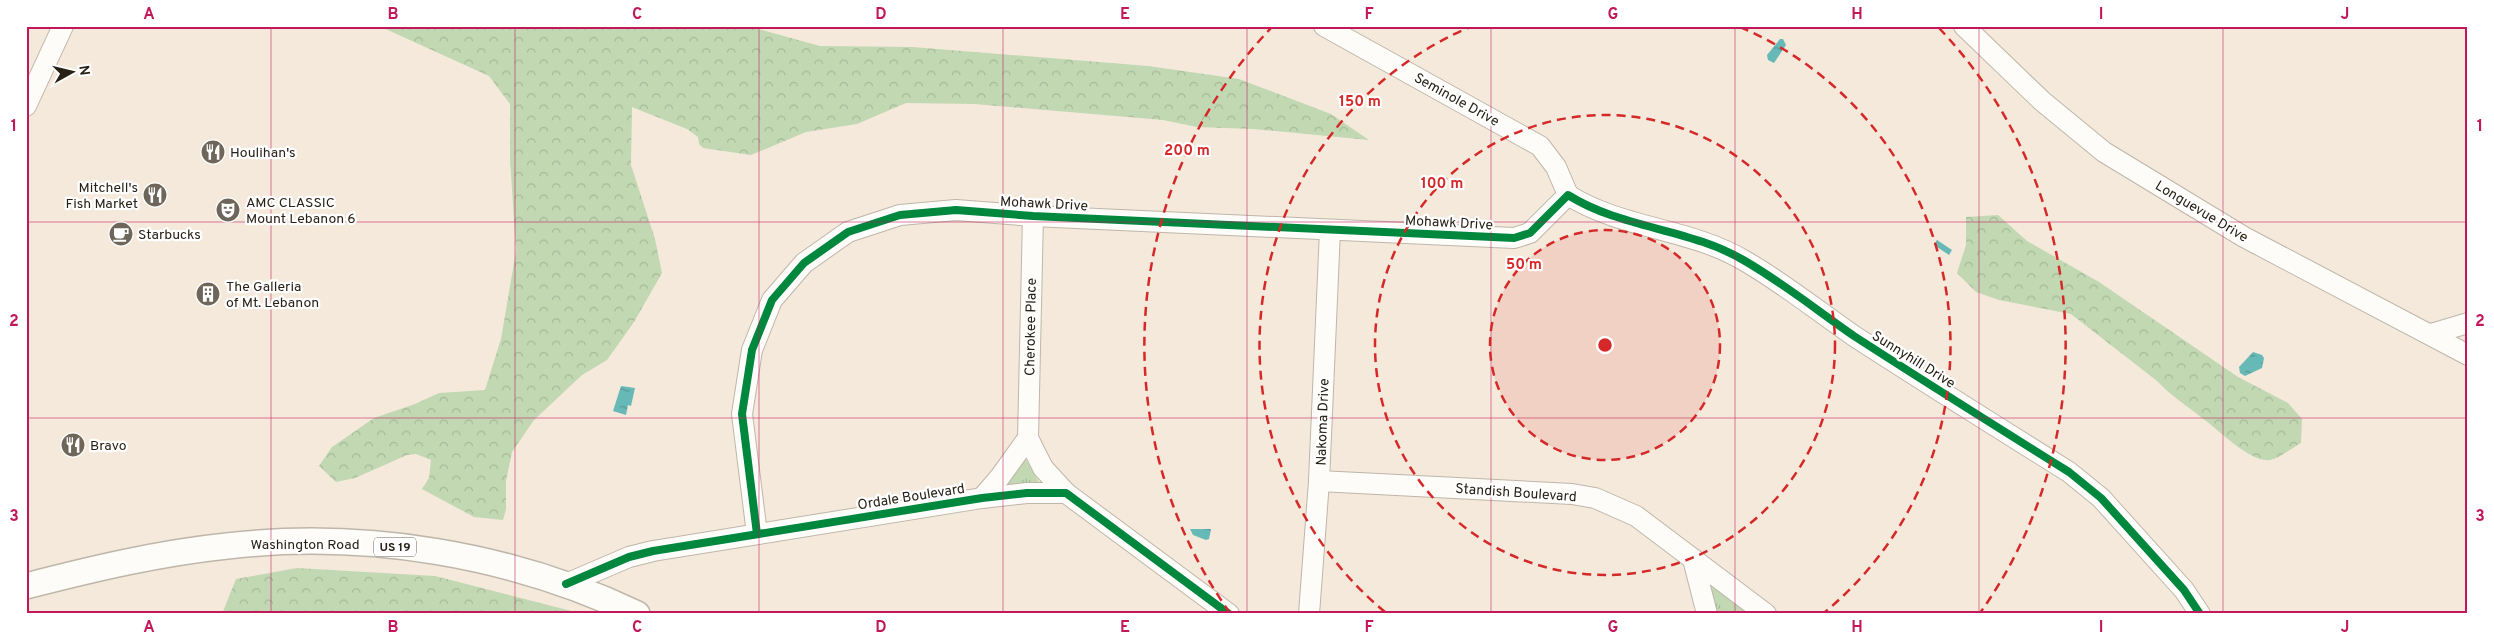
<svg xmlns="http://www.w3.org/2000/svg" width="2494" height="640" font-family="Overpass,sans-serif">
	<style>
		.grass { fill: url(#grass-tufts) }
		.forest { fill: url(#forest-crowns) }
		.water { fill: url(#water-ripples) }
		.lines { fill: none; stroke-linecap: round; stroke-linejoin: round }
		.minor-casing { stroke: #bfb6aa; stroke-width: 22 }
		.major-casing { stroke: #bfb6aa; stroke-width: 28 }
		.minor { stroke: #fdfcf9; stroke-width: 20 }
		.major { stroke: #fdfcf9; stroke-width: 25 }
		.cycleway-casing { stroke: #fff; stroke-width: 11 }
		.cycleway { stroke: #00873e; stroke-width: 8 }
		.grid { fill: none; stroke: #c2185b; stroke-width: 1; stroke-opacity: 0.55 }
		.ring { fill: none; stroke: #d62828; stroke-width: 2.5; stroke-dasharray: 9 6 }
		.labels { text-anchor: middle; stroke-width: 4.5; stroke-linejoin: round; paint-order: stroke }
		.shield { fill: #fff; stroke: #68635c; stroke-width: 1 }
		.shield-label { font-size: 12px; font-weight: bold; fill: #272016 }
		.street-label { font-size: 14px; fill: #272016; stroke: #fff }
		.poi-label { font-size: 14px; fill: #272016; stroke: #fff; text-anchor: start }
		.centre { fill: #d62828; stroke: #fff; stroke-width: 2.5 }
		.ring-label { font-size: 15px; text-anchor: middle; font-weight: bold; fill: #d62828; stroke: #fff; stroke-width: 4.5; stroke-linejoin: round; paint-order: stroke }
		.neatline { fill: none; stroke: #c2185b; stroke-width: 2 }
		.grid-label { font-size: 16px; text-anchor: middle; font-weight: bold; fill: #c2185b }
	</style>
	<defs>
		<pattern id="grass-tufts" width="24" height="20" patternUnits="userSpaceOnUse" patternTransform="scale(1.25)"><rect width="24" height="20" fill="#c1d8b3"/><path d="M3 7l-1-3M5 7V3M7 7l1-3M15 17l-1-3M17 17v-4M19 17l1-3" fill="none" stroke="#a6b999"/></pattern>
		<pattern id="forest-crowns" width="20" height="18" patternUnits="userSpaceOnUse" patternTransform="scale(1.25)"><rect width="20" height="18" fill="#c1d8b3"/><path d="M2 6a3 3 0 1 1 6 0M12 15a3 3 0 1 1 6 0" fill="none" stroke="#a6b999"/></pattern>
		<pattern id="water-ripples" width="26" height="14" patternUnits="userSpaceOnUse" patternTransform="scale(1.25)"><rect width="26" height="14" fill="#67b9b8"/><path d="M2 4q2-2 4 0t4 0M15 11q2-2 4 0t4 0" fill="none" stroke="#559695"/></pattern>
	</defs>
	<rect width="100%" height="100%" fill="#f4e9da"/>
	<g class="grass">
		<path d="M 1025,458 L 1040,484 L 1004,488 Z"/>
		<path d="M 1706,576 L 1754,614 L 1716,614 Z"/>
	</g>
	<g class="forest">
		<path d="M 379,26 L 747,26 L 820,46 L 912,47 L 1148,66 L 1239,79 L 1331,114 L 1369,140 L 1253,129 L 1197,127 L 1163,120 L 975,104 L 906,103 L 857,124 L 806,132 L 751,155 L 703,148 L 699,144 L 698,137 L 687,129 L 632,107 L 631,165 L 655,239 L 662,273 L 634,322 L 607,360 L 582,375 L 534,420 L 512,452 L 506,481 L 506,509 L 503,520 L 474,517 L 422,489 L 429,478 L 431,460 L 416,454 L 407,455 L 355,478 L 336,482 L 319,466 L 332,447 L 374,418 L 415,404 L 439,393 L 485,390 L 501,339 L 516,251 L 510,159 L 510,104 L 489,76 Z"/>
		<path d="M 1998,215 L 2027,241 L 2099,282 L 2238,377 L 2288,403 L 2302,419 L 2301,443 C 2292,448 2280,458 2270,460 C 2250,463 2218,429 2202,418 C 2186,405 2171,396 2157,381 L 2071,314 L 1999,300 L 1976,292 L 1957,273 L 1966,245 L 1966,217 Z"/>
		<path d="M 297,568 L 435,576 L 583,614 L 222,614 L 236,579 Z"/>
	</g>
	<g class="water">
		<path d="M 1780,39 L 1783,39 L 1786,45 L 1774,63 L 1768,60 L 1767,55 Z"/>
		<path d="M 1937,240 L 1952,250 L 1949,255 L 1934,245 Z"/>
		<path d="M 2253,352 L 2262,355 L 2264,358 L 2262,368 L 2245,376 L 2240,373 L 2239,367 Z"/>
		<path d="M 621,386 L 635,388 L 631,406 L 628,405 L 626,415 L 613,411 Z"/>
		<path d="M 1190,529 L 1211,529 L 1209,539 L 1206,540 L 1193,535 Z"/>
	</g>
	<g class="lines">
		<defs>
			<g id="minor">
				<path d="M 1324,26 L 1540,146 L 1556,167 L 1568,195"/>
				<path d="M 1964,26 L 2042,101 L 2104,152 L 2244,237 L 2468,355"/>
				<path d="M 26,106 L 63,26"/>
				<path d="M 1568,195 C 1622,229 1690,228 1745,261 C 1783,283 1818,311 1854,336 C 1925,382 1997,427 2069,472 L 2101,498 L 2184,590 L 2200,614"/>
				<path d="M 2431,334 L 2468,323"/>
				<path d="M 1028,438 L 1043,468 L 1066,493"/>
				<path d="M 1319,481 L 1572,494 L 1595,498 L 1636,516 L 1766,614"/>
				<path d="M 982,498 L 1000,477 L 1028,438 L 1033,216"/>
				<path d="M 757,534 L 742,414 L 752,350 L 772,300 L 804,263 L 848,232 L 900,215 L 956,210 L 1033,216 L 1514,238 L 1530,233 L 1568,195"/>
				<path d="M 1693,559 L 1707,614"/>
				<path d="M 566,584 L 629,557 L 653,551 L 982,498 L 1027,493 L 1066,493 L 1229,614"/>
				<path d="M 1309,614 L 1319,481 L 1330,230"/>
			</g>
			<path id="major" d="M 26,586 C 92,569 159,553 227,546 C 365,530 511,554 637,614"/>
		</defs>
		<use href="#minor" class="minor-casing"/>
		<use href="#major" class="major-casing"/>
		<use href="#minor" class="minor"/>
		<use href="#major" class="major"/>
		<defs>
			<g id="cycleway">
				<path d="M 757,534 L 742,414 L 752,350 L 772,300 L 804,263 L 848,232 L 900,215 L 956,210 L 1033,216 L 1514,238 L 1530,233 L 1568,195 C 1622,229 1690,228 1745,261 C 1783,283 1818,311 1854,336 C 1925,382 1997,427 2069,472 L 2101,498 L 2184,590 L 2200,614"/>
				<path d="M 566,584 L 629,557 L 653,551 L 982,498 L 1027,493 L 1066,493 L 1229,614"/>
			</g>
		</defs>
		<use href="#cycleway" class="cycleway-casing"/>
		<use href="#cycleway" class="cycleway"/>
	</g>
	<path class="grid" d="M 271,26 L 271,614M 515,26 L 515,614M 759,26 L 759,614M 1003,26 L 1003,614M 1247,26 L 1247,614M 1491,26 L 1491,614M 1735,26 L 1735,614M 1979,26 L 1979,614M 2223,26 L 2223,614M 26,222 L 2468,222M 26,418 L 2468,418"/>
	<circle cx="1605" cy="345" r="115" fill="#d62828" fill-opacity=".12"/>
	<g class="ring">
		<circle cx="1605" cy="345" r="115"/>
		<circle cx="1605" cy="345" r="230"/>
		<path d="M1385 612A346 346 0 0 1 1470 27M1740 27A346 346 0 0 1 1825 612"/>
		<path d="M1230 613A461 461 0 0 1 1271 28M1939 28A461 461 0 0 1 1980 613"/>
	</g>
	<defs>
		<symbol id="restaurant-disc" viewBox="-11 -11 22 22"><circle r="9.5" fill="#6f665b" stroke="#fff"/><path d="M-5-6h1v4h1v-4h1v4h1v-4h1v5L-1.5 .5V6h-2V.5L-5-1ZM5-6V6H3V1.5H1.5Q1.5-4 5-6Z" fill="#fff"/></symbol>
		<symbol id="theatre-disc" viewBox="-11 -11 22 22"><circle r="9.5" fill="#6f665b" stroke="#fff"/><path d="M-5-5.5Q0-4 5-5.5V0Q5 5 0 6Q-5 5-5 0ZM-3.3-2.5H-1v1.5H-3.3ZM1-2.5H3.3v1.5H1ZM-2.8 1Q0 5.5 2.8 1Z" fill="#fff"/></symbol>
		<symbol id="cafe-disc" viewBox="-11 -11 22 22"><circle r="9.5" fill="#6f665b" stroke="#fff"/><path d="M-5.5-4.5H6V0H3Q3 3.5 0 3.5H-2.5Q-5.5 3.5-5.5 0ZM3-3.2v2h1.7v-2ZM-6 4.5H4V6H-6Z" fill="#fff"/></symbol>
		<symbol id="building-disc" viewBox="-11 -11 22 22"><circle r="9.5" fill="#6f665b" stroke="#fff"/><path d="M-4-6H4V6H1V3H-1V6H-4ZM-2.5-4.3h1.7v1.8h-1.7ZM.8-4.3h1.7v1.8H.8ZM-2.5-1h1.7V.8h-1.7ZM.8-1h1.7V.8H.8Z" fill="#fff"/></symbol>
	</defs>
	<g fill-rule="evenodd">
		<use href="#restaurant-disc" x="199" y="138" width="28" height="28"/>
		<use href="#restaurant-disc" x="141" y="181" width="28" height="28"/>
		<use href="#theatre-disc" x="214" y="196" width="28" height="28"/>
		<use href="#cafe-disc" x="107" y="220" width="28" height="28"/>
		<use href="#building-disc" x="194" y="280" width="28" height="28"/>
		<use href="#restaurant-disc" x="59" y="431" width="28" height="28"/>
	</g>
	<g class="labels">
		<rect class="shield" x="374" y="537.5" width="42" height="19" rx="4"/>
		<g class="shield-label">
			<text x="395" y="551">US 19</text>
		</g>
		<g class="street-label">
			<text transform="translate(1457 99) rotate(29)" y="5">Seminole Drive</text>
			<text transform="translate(1044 203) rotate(3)" y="5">Mohawk Drive</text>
			<text transform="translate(2202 211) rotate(31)" y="5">Longuevue Drive</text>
			<text transform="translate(1449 222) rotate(3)" y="5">Mohawk Drive</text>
			<text transform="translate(1030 327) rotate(-89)" y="5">Cherokee Place</text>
			<text transform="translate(1914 359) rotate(32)" y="5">Sunnyhill Drive</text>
			<text transform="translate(1322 422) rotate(-88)" y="5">Nakoma Drive</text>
			<text transform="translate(1516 492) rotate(4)" y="5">Standish Boulevard</text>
			<text transform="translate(911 496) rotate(-9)" y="5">Ordale Boulevard</text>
			<text x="305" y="549">Washington Road</text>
		</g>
		<g class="poi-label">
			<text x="230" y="157">Houlihan's</text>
			<text x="138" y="192" text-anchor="end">Mitchell's<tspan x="138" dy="16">Fish Market</tspan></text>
			<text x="246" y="207">AMC CLASSIC<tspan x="246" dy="16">Mount Lebanon 6</tspan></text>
			<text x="138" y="239">Starbucks</text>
			<text x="226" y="291">The Galleria<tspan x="226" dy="16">of Mt. Lebanon</tspan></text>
			<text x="90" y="450">Bravo</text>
		</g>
	</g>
	<circle cx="1605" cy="345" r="8" class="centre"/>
	<g class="ring-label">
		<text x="1360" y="106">150 m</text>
		<text x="1187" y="155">200 m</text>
		<text x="1442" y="188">100 m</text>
		<text x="1524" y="269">50 m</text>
	</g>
	<rect width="2494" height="640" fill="none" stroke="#ffffff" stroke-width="55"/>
	<g transform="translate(72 72) rotate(82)" stroke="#ffffff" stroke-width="4" paint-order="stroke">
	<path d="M0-4L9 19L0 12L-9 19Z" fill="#272016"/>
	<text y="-8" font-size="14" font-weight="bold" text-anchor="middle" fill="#272016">N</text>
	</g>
	<rect x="28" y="28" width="2438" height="584" class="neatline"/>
	<g class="grid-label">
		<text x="149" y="19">A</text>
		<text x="393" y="19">B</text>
		<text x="637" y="19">C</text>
		<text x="881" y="19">D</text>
		<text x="1125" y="19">E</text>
		<text x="1369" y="19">F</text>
		<text x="1613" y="19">G</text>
		<text x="1857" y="19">H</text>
		<text x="2101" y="19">I</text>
		<text x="2345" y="19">J</text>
		<text x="14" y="131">1</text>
		<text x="2480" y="131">1</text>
		<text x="14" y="326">2</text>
		<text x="2480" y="326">2</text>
		<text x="14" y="521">3</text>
		<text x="2480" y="521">3</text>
		<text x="149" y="632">A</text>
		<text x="393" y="632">B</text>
		<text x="637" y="632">C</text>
		<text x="881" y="632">D</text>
		<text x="1125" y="632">E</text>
		<text x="1369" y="632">F</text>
		<text x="1613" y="632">G</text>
		<text x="1857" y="632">H</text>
		<text x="2101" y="632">I</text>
		<text x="2345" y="632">J</text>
	</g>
</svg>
